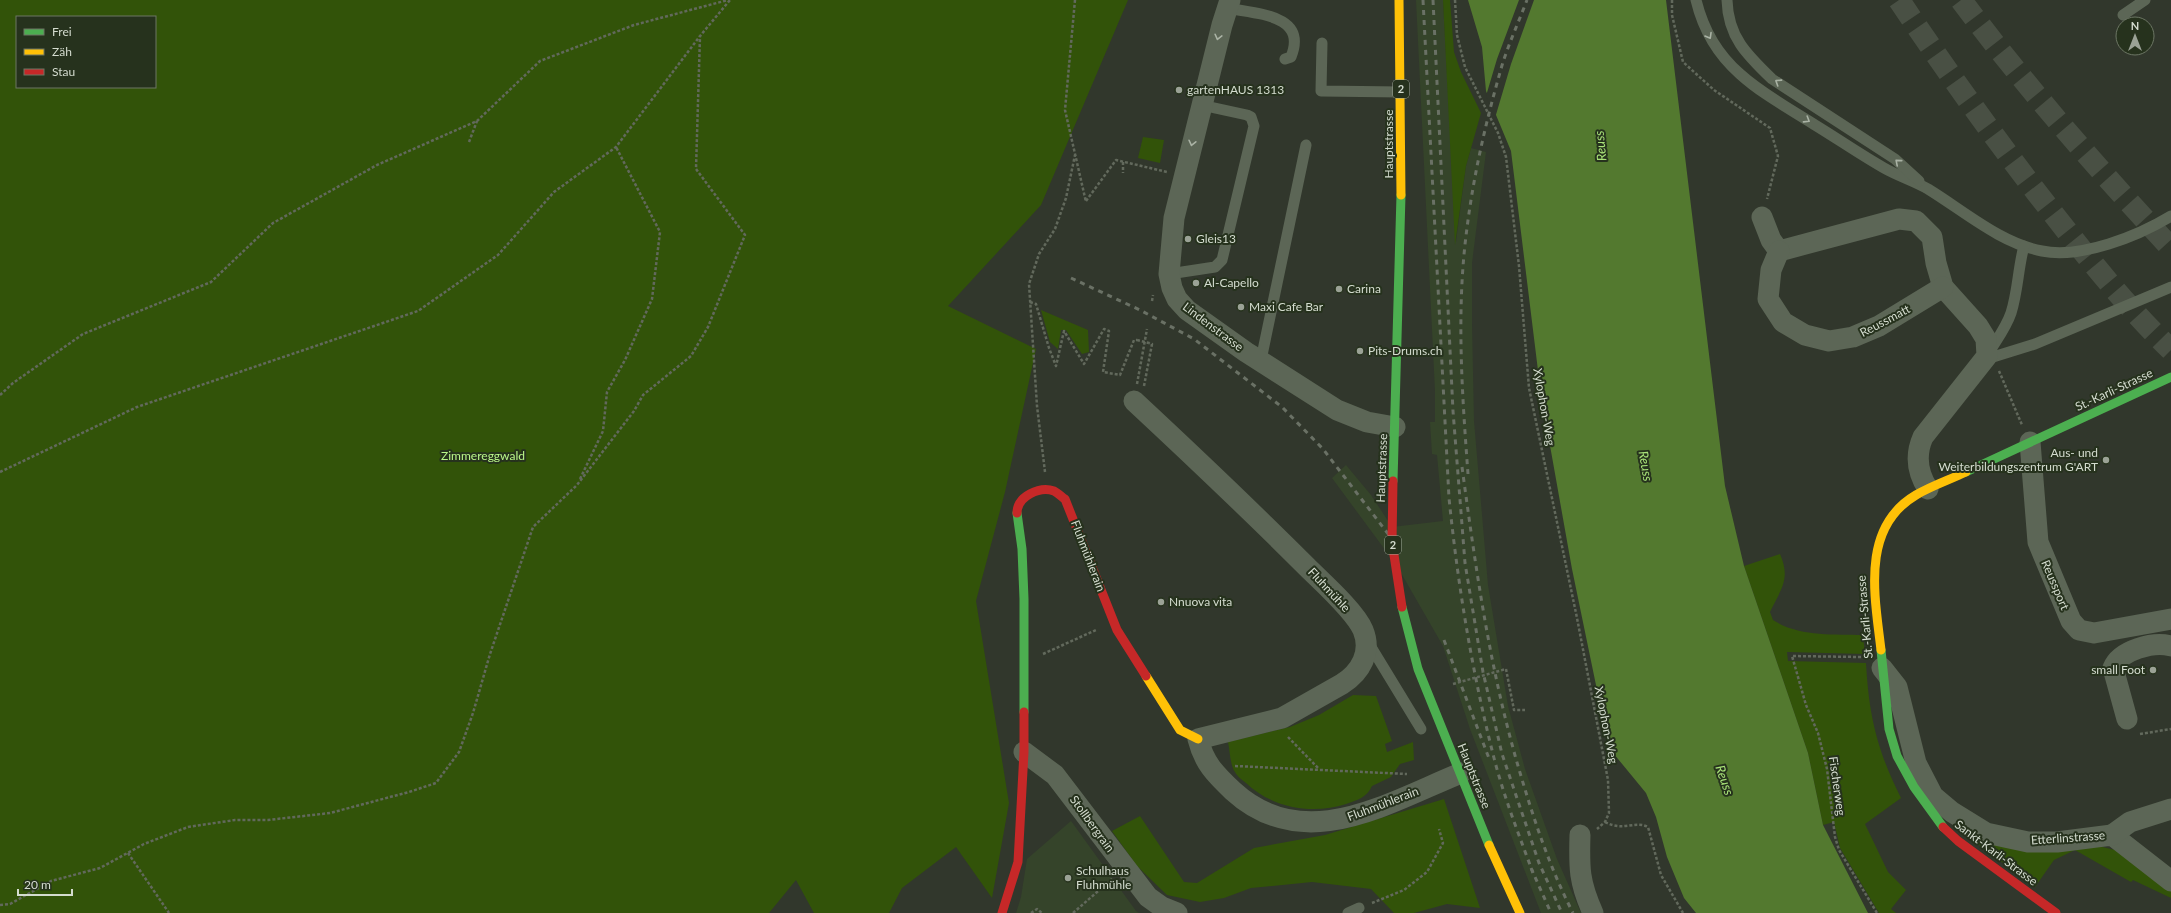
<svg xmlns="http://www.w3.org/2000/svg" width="2171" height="913" font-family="Lato,sans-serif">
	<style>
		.built { fill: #35442a }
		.green { fill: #325309; fill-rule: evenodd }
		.water { fill: #53792f }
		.pier { fill: #31372c }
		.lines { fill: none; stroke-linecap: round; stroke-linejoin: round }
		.highway-tunnel { stroke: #495044; stroke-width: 22; stroke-dasharray: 22 11; stroke-linecap: butt }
		.path { stroke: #62695c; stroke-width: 2.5; stroke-dasharray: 3 2; stroke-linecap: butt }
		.lane { stroke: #5c6656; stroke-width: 11 }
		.street { stroke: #5c6656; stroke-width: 21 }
		.fast { stroke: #4caf50; stroke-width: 9 }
		.slow { stroke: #ffc107; stroke-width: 9 }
		.jam { stroke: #c62828; stroke-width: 9 }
		.rail { stroke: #6a7165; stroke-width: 3; stroke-dasharray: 5 5; stroke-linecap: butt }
		.path-bridge { stroke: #62695c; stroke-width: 2.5; stroke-dasharray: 3 2; stroke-linecap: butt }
		.jam-bridge { stroke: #c62828; stroke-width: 9 }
		.oneway { stroke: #aab3a5 }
		.poi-dot { fill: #9ba296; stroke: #26321d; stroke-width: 1.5 }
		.labels { text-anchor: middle; stroke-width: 4; stroke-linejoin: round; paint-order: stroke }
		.shield { fill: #26321d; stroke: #a0a99a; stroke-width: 1 }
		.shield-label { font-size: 11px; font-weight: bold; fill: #d4dccf }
		.poi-label { font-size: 12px; fill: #d4dccf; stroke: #26321d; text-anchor: start }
		.street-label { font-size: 12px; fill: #d4dccf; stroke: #26321d }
		.park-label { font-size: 12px; fill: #b9f589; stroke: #26321d }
		.water-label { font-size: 13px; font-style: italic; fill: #a9e379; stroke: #26321d }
	</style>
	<rect width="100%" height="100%" fill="#31372c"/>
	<g class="built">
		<path d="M 1416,0 L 1443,0 L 1456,242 L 1466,166 L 1471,148 L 1486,152 L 1472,263 L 1472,324 L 1474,421 L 1488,585 L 1508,706 L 1525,769 L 1557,859 L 1581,913 L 1541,913 L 1470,729 L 1443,646 L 1397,566 L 1332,478 L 1346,465 L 1371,495 L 1392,527 L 1443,521 L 1437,455 L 1432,454 L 1430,422 L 1435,422 L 1435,391 Z"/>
		<path d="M 1071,821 L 1136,911 L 1139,913 L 1016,913 L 1021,897 L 1027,859 Z"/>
	</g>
	<g class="green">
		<path d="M 0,0 L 1128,0 L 1041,205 L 948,306 L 1036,349 L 1005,492 L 976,601 L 1009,803 L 992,898 L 956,847 L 902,888 L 889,913 L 814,913 L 796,880 L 769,913 L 0,913 ZM 17,17 L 155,17 L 155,87 L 17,87 Z"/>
		<path d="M 1443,0 L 1450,0 L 1454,52 L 1461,72 L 1481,113 L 1466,166 L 1455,245 Z"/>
		<path d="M 1143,137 L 1164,140 L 1160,163 L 1138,158 Z"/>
		<path d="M 1041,310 L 1088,330 L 1089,352 L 1082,354 L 1066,330 L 1061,330 L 1058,349 L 1050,342 Z"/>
		<path d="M 1780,554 C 1791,579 1781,589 1770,612 L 1773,620 C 1799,637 1833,634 1863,635 L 1865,654 L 1787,652 L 1788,661 L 1866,663 C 1869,716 1877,750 1901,798 L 1865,824 L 1888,872 L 1906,890 L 1891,909 L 1896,913 L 1879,913 L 1840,848 L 1834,822 L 1823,825 L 1808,753 L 1744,566 Z"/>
		<path d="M 1353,695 L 1376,696 L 1392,741 L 1385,744 L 1387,752 L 1413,742 L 1414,760 L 1400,764 L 1391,777 L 1372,786 C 1367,797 1358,800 1346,804 C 1312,815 1272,808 1246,783 C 1242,780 1237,776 1235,772 C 1230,765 1230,751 1228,742 L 1290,727 L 1319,715 Z"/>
		<path d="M 1444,799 L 1480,908 L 1447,904 L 1414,913 L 1394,913 L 1371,889 L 1312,882 L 1251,888 L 1224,898 L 1200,902 L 1167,895 L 1137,866 L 1112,831 L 1140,816 L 1184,882 L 1197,883 L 1254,848 L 1325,835 Z"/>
		<path d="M 1958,829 L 2094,845 L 2115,850 L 2171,887 L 2171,898 L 2133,880 L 2131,882 L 2075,850 L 2054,860 L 2035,887 Z"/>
	</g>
	<path class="water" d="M 1468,0 L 1666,0 L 1725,486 L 1744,566 L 1808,753 L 1823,825 L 1868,913 L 1696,913 L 1684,898 L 1667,857 L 1656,817 L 1646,793 L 1609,748 L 1572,569 L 1541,395 L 1511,151 L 1486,91 L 1482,47 Z"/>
	<path class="pier" d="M 1519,0 L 1534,0 L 1511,64 L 1495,118 L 1486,96 L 1497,59 Z"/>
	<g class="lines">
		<g class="highway-tunnel">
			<path d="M 1899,0 C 1943,66 1989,130 2037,193 C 2079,247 2122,302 2171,350"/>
			<path d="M 1961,0 C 2026,87 2097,168 2171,248"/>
		</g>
		<g class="path">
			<path d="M 1075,0 L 1065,110 L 1086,202"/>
			<path d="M 1455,0 L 1457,35 L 1465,67 L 1498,133 L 1506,157 L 1519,266 L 1529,388 L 1577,618 L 1608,780 L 1609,813 L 1605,822 L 1597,829"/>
			<path d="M 1672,0 L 1672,15 L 1683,62 L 1714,90 L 1770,128 L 1778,156 L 1767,199"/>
			<path d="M 469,142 L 477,121"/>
			<path d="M 1123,162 L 1123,173"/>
			<path d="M 1086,201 L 1116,160 L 1167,172"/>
			<path d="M 1152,301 L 1153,295"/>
			<path d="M 1030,302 L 1036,304 L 1049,348 L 1056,366 L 1064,331 L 1084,364 L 1104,329 L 1109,331 L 1103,372 L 1120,375 L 1134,340 L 1137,340"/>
			<path d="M 1999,371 L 2022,425"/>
			<path d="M 1137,384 L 1147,329"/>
			<path d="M 1144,386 L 1152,344 L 1149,343"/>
			<path d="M 0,395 L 13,383 L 83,334 L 211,282 L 273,223 L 377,165 L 477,121 L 540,61 L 634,25 L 728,0"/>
			<path d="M 0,472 L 137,407 L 418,311 L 498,255 L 554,192 L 616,147 L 700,36 L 730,0"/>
			<path d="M 1045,472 L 1037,406 L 1029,284 L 1039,254 L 1055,229 L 1066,198 L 1075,155"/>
			<path d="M 580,479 L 603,431 L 607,392 L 625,360 L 652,299 L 660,232 L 616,147"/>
			<path d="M 1043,654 L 1096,630"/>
			<path d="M 1861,657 L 1792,656 L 1806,705 L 1818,733 L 1827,769 L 1835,837 L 1839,850 L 1877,913"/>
			<path d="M 1506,669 L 1514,710 L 1525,710"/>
			<path d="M 2140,734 L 2171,729"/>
			<path d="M 1288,737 L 1319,769"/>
			<path d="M 1235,766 L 1407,774"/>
			<path d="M 1605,822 C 1624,832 1635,820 1648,827 L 1661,875 L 1683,913"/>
			<path d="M 128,853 L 169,913"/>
			<path d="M 1372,903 L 1404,890 L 1427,872 L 1443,843 L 1439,829"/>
			<path d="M 0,905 L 10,904 L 51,881 L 100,868 L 144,844 L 188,827 L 235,820 L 268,820 L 330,813 L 409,792 L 436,783 L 459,752 L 473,713 L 490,654 L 533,527 L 577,485 L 634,411 L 643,395 L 691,356 L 708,327 L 745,235 L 696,169 L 700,36"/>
			<path d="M 1031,913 L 1037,909 L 1042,913"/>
			<path d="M 1073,913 L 1112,879"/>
		</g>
		<g class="lane">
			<path d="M 1696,0 C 1703,29 1717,54 1740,74 C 1762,94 1790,109 1815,125 C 1838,139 1861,155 1884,168 C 1898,176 1914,181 1928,189 C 1964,211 2000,243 2042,251 C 2081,259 2138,236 2171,216"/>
			<path d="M 1727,0 C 1728,37 1747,55 1772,79 L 1895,159 L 1919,181"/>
			<path d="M 1227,8 C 1256,14 1308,14 1291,57 L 1285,59"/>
			<path d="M 2123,15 L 2145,0"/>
			<path d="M 1322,43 L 1321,91 L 1401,92"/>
			<path d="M 2024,246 C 2018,268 2018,291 2011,313 C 2006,328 1995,342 1987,356 L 1993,357 L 2035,344 L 2171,287"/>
			<path d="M 1169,274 L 1215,267 L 1222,260 L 1254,126 L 1251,117 L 1247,115 L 1201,105"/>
			<path d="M 1261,360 L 1306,145"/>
			<path d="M 1368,642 L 1421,729"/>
			<path d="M 1348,913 L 1359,908"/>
		</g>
		<g class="street">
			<path d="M 1230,0 L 1222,25 L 1174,218 L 1169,274 L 1172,288 L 1177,299 L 1187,310 L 1246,352 L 1337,410 L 1367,422 L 1395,427"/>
			<path d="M 1762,217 L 1771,240 L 1779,251 L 1899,219 L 1916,221 L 1932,237 L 1936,263 L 1943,287 L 1978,326 L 1986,339 L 1987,356 L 1923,437 C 1915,455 1917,472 1928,489"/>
			<path d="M 1779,251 L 1771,270 L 1768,299 L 1783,322 L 1805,335 L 1829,341 L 1853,337 L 1879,326 L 1943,287"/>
			<path d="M 1134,401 C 1192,455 1250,510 1307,567 C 1322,582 1355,611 1363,630 C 1372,652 1361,672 1342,684 L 1282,718 L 1198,739 C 1204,763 1215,774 1233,791 C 1304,856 1387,803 1461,773"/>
			<path d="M 2030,442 L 2038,542 L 2071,621 L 2079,630 L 2094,633 L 2171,619"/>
			<path d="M 1882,668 L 1897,687 L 1916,763 L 1933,796 L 1952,812 L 1986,833 L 2028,842 L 2057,842 L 2112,835 L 2171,881"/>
			<path d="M 2127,719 L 2113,668 C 2120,650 2154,641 2171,646"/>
			<path d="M 1024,752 L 1055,775 L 1148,897 L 1162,907 L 1177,913"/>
			<path d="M 1580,835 C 1579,868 1579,882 1593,913"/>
			<path d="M 2112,835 L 2130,822 L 2171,809"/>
		</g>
		<g class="fast">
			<path d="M 1966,472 L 2171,377"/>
			<path d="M 1393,481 L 1401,195"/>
			<path d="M 1017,513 L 1022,549 L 1024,599 L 1024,712"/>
			<path d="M 1402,607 L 1418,669 L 1489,845"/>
			<path d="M 1881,650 L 1889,729 L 1897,756 L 1914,787 L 1943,827"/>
		</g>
		<g class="slow">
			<path d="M 1399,0 L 1401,195"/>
			<path d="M 1881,650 C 1875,597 1860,528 1916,495 C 1931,486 1949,480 1966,472"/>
			<path d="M 1146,676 L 1180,730 L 1198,739"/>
			<path d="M 1489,845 L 1520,913"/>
		</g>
		<g class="jam">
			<path d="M 1017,513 C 1017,496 1040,486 1054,491 C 1058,493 1062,497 1065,499 L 1117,630 L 1146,676"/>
			<path d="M 1943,827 L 1958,841 L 2056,913"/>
			<path d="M 1002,913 L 1018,862 L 1024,752 L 1024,712"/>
		</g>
		<g class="rail">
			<path d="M 1423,0 L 1449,498 C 1458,586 1472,672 1494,758 C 1504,797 1519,835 1533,873"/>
			<path d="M 1433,0 L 1453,411 L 1465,563 L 1483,672 L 1502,754 L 1539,863 L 1562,913"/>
			<path d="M 1071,278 L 1140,310 L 1194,339 L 1282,407 L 1323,449 L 1389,535"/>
			<path d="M 1462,467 C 1477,577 1491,679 1524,786 C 1537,829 1552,872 1573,913"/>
			<path d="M 1468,474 C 1462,393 1456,309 1467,228 C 1474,172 1487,117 1503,62 C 1510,41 1519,21 1527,0"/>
			<path d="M 1444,640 L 1490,761"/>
			<path d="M 1531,868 L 1551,913"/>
		</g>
		<g class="path-bridge">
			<path d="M 1137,340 L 1149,343"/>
			<path d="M 1453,684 L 1506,669"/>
		</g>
		<path class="jam-bridge" d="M 1393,481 L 1392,542 L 1402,607"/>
	</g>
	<defs><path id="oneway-chevron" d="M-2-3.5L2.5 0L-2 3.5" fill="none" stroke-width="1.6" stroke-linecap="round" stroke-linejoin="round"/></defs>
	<g class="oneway">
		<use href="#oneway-chevron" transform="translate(1709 36) rotate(60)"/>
		<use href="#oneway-chevron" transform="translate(1218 37) rotate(104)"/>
		<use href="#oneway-chevron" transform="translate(1778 82) rotate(-147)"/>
		<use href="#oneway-chevron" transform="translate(1807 120) rotate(32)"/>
		<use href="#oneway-chevron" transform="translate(1192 143) rotate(103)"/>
		<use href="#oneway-chevron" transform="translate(1898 162) rotate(-139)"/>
	</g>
	<g class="poi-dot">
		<circle cx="1179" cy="90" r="4"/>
		<circle cx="1188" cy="239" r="4"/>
		<circle cx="1196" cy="283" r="4"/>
		<circle cx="1339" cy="289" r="4"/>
		<circle cx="1241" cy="307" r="4"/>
		<circle cx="1360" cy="351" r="4"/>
		<circle cx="2106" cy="460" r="4"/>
		<circle cx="1161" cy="602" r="4"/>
		<circle cx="2153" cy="670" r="4"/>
		<circle cx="1068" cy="878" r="4"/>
	</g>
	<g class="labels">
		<g class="shield">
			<rect x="1393" y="80" width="16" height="18" rx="3"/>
			<rect x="1385" y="536" width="16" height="18" rx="3"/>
		</g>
		<g class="shield-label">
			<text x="1401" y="93">2</text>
			<text x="1393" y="549">2</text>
		</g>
		<g class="poi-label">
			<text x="1187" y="94">gartenHAUS 1313</text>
			<text x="1196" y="243">Gleis13</text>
			<text x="1204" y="287">Al-Capello</text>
			<text x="1347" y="293">Carina</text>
			<text x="1249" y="311">Maxi Cafe Bar</text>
			<text x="1368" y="355">Pits-Drums.ch</text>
			<text x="2098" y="457" text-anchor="end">Aus- und<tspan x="2098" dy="14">Weiterbildungszentrum G'ART</tspan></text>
			<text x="1169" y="606">Nnuova vita</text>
			<text x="2145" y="674" text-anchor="end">small Foot</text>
			<text x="1076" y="875">Schulhaus<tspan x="1076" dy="14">Fluhmühle</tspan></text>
		</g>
		<g class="street-label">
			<text transform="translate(1389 144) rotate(-90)" y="4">Hauptstrasse</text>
			<text transform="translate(1885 321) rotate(-28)" y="4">Reussmatt</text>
			<text transform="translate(1213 327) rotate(37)" y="4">Lindenstrasse</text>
			<text transform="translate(2114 390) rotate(-25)" y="4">St.-Karli-Strasse</text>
			<text transform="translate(1544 407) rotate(80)" y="4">Xylophon-Weg</text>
			<text transform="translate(1382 468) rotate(-88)" y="4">Hauptstrasse</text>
			<text transform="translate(1088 556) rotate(69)" y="4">Fluhmühlerain</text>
			<text transform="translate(2055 585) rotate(67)" y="4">Reussport</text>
			<text transform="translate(1329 590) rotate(47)" y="4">Fluhmühle</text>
			<text transform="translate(1865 617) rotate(-95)" y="4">St.-Karli-Strasse</text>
			<text transform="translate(1606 725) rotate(79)" y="4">Xylophon-Weg</text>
			<text transform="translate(1474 776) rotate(68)" y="4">Hauptstrasse</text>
			<text transform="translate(1837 786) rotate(82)" y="4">Fischerweg</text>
			<text transform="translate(1383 804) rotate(-21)" y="4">Fluhmühlerain</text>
			<text transform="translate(1092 824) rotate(54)" y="4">Stollbergrain</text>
			<text transform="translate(2068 838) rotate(-4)" y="4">Etterlinstrasse</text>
			<text transform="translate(1996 853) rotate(37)" y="4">Sankt-Karli-Strasse</text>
		</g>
		<g class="park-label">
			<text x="483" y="460">Zimmereggwald</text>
		</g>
		<g class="water-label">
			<text transform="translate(1600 146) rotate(-96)" y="5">Reuss</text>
			<text transform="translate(1646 466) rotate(80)" y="5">Reuss</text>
			<text transform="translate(1725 780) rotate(71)" y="5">Reuss</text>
		</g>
	</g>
	<rect x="16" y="16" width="140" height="72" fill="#26321d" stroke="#6c7664"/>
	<rect x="24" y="29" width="20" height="6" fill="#4caf50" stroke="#6c7664"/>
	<text x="52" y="36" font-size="12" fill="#d4dccf">Frei</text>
	<rect x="24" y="49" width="20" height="6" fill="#ffc107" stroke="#6c7664"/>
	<text x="52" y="56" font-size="12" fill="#d4dccf">Zäh</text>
	<rect x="24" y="69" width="20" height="6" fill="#c62828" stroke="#6c7664"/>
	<text x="52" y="76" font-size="12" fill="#d4dccf">Stau</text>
	<g transform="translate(2135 36)"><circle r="19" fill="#26321d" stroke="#6c7664"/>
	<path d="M0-3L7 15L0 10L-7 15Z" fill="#9ba296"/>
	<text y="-6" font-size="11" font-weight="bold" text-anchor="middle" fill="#d4dccf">N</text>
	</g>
	<path d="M18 889v6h54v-6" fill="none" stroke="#d4dccf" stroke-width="2"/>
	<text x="24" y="889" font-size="12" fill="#d4dccf" stroke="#26321d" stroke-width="3" paint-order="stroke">20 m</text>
</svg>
